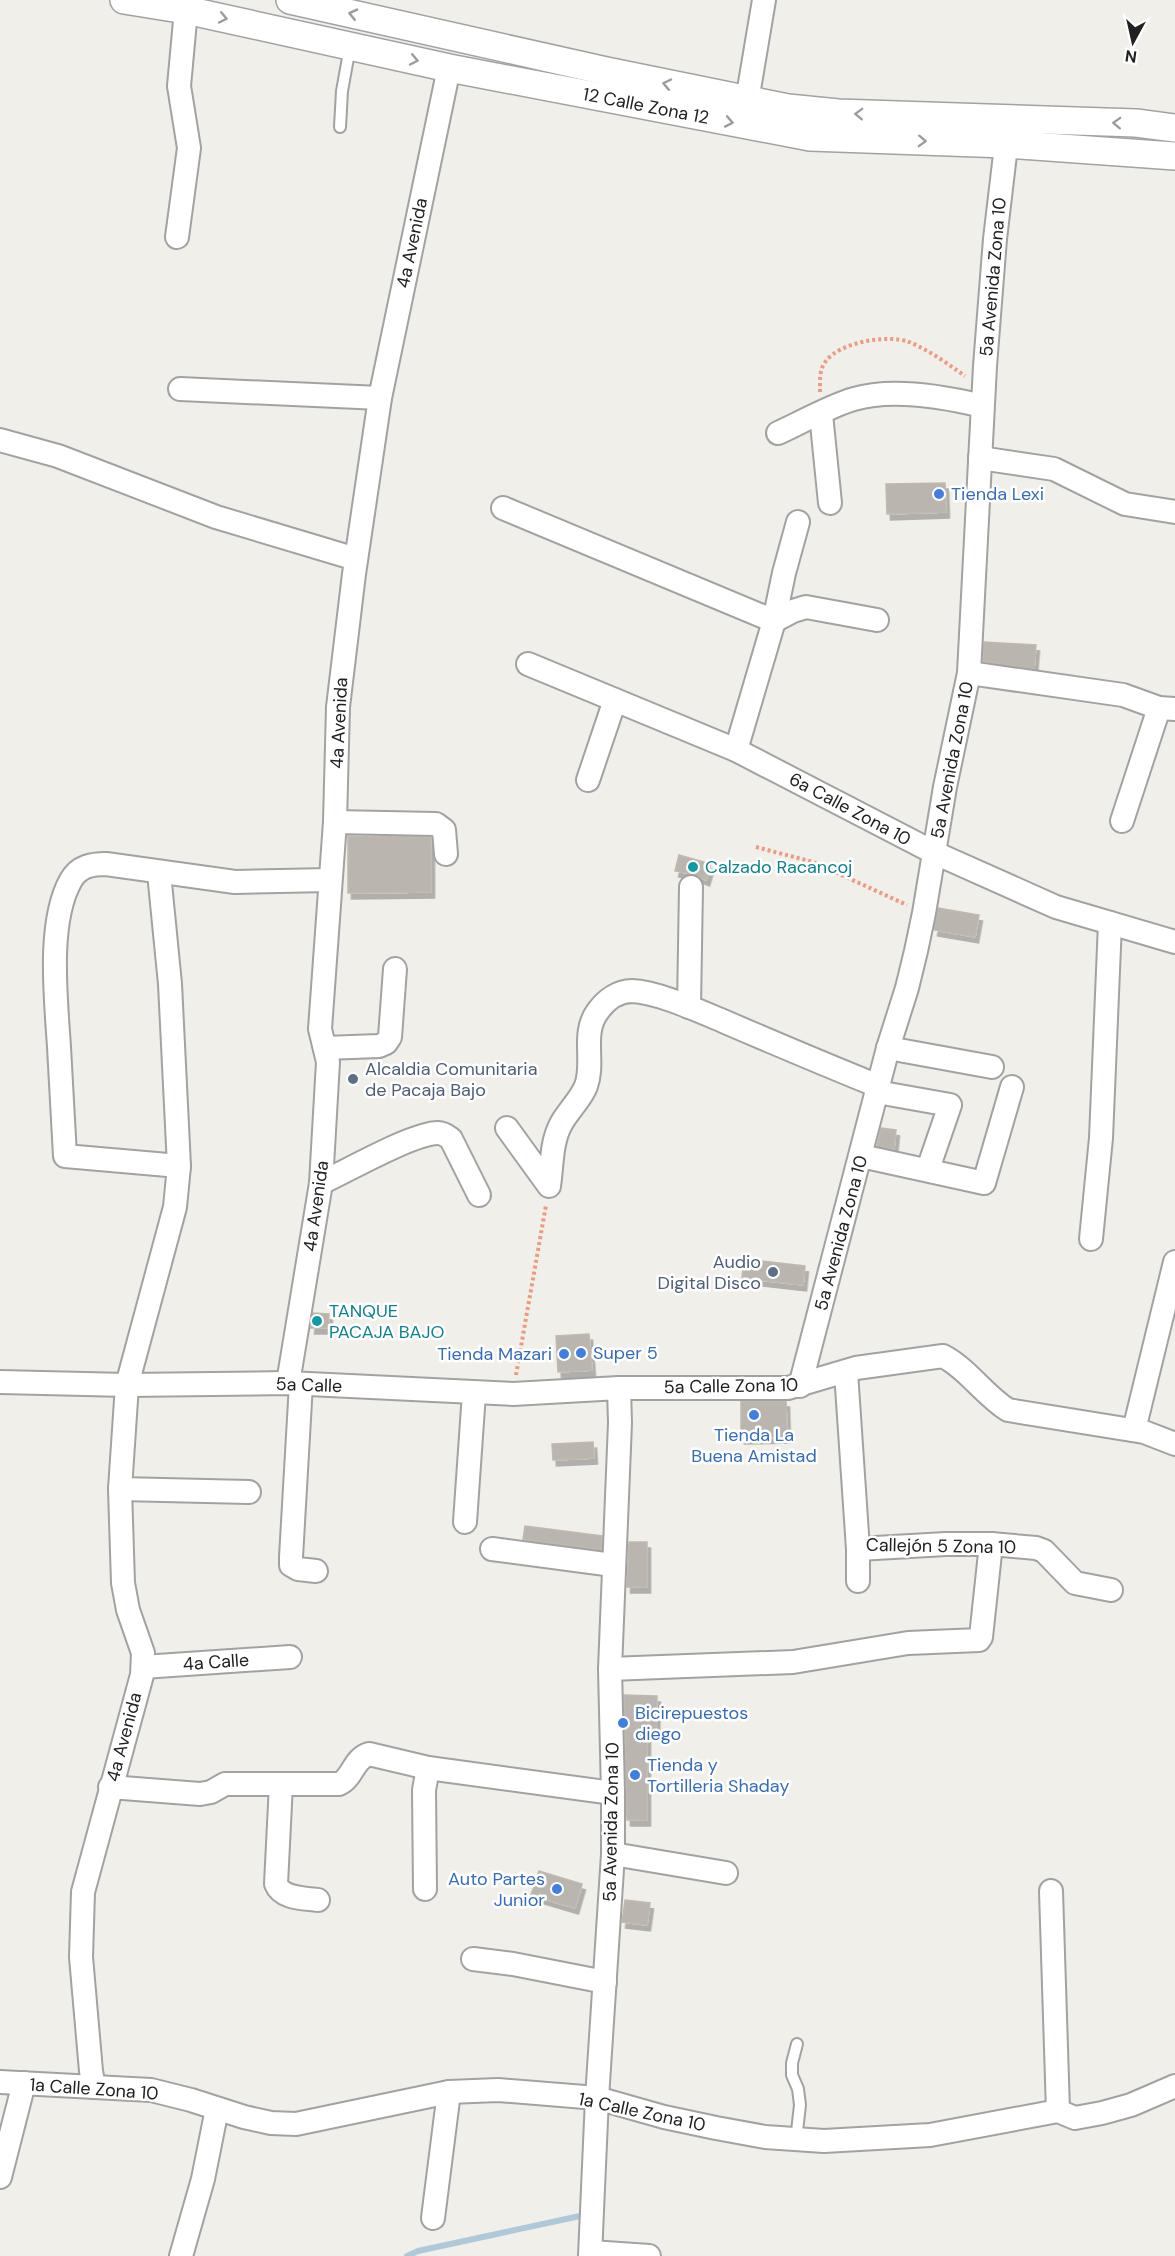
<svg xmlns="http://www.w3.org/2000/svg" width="1175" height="2256" font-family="'DM Sans',sans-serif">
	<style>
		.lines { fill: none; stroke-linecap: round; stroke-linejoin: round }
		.stream { stroke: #aec9d9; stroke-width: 6 }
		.building { fill: #bab5af; stroke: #c1b9ad; stroke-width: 1.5; filter: url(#shadow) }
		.service-casing { stroke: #a2a2a2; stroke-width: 14 }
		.minor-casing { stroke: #a2a2a2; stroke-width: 26 }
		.tertiary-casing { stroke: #a2a2a2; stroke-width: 30 }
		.path { stroke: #ed9a7e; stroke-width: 4; stroke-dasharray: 3 3; stroke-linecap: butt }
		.service { stroke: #fff; stroke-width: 10 }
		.minor { stroke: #fff; stroke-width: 22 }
		.tertiary { stroke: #fff; stroke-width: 27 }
		.oneway { stroke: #9b9b9b }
		.shop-dot { fill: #3f7fe0; stroke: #fff; stroke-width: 2 }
		.culture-dot { fill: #0f9aa8; stroke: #fff; stroke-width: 2 }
		.service-dot { fill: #5c6f8a; stroke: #fff; stroke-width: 2 }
		.labels { text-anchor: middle; stroke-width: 5; stroke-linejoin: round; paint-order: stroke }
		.street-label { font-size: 18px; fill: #212121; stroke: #fff }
		.shop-label { font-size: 18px; fill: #366cbe; stroke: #fff; text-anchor: start }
		.culture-label { font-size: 18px; fill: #0d838f; stroke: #fff; text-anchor: start }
		.service-label { font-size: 18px; fill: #4e5e75; stroke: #fff; text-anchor: start }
	</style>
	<defs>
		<filter id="shadow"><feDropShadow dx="3.5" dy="6" stdDeviation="0" flood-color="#0004"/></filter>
	</defs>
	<rect width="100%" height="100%" fill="#f1efe9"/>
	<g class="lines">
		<path class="stream" d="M 407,2256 L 418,2251 L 580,2216"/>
	</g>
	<g class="building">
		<path d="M 945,483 L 946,512 L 887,514 L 886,484 Z"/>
		<path d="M 984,642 L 1036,645 L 1034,669 L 983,661 Z"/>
		<path d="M 348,836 L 431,837 L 431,892 L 348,893 Z"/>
		<path d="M 679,855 L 711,864 L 706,880 L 692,874 L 675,871 Z"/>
		<path d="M 938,908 L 979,915 L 975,937 L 934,930 Z"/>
		<path d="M 881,1128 L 896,1130 L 894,1149 L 877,1146 Z"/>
		<path d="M 744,1259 L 805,1266 L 803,1285 L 742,1278 Z"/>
		<path d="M 313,1313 L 329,1314 L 328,1328 L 311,1328 Z"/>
		<path d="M 589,1334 L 592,1370 L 558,1372 L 556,1336 Z"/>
		<path d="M 741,1401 L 786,1401 L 787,1437 L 741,1438 Z"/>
		<path d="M 593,1442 L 594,1458 L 553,1460 L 552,1444 Z"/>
		<path d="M 525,1526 L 602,1536 L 601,1550 L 523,1539 Z"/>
		<path d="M 629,1542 L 647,1542 L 647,1587 L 627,1587 Z"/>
		<path d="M 624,1695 L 657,1696 L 656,1733 L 647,1733 L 647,1820 L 627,1820 Z"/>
		<path d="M 539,1871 L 582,1884 L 575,1908 L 531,1895 Z"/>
		<path d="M 625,1900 L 650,1903 L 647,1925 L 622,1922 Z"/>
	</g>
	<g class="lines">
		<defs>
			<g id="service">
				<path d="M 340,127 L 342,91 L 350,47"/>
				<path d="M 796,2140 L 800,2105 L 798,2089 L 792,2075 L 792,2063 L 797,2044"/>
			</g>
			<g id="minor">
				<path d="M 747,101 L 764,0"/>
				<path d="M 177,237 L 189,148 L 179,86 L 186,10"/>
				<path d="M 180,389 L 380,398"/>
				<path d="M 821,414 L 830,503"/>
				<path d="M 778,433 C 800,423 832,405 854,399 C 892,388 945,397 982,406"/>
				<path d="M 0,440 L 58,456 L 216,517 L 356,559"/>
				<path d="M 980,458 L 1054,469 L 1125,504 L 1175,512"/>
				<path d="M 503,508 L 774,621 L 793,611 L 806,607 L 877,620"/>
				<path d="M 528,664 L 736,750 L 935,853 L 1056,907 L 1175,942"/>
				<path d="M 969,673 L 1123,695 L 1159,708 L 1175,709"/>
				<path d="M 736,750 L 774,621 L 784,573 L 798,522"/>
				<path d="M 588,780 L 615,700"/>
				<path d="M 1122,821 L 1159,708"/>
				<path d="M 335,822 L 436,824 L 444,830 L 446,854"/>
				<path d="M 689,1007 L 691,887"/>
				<path d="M 325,1048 L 379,1046 L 386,1043 L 390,1037 L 395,969"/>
				<path d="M 888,1048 L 992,1067"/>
				<path d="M 877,1092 L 950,1105 L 928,1169"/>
				<path d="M 507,1128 L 549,1186 C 552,1167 551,1142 561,1124 C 568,1111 581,1099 586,1086 C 595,1062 581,1033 598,1011 C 606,1000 618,991 632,991 C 658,992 699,1011 723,1021 C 774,1043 826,1065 878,1086"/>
				<path d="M 861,1156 L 984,1183 L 1012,1087"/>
				<path d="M 179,1166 L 65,1156 C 63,1120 61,1083 59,1047 C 56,999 47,922 71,880 C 79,866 92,864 106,864 L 235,882 L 330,880"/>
				<path d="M 321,1183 C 347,1171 413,1133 438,1133 C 444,1133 447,1136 451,1139 L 479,1195"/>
				<path d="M 1091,1239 L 1101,1138 L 1110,923"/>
				<path d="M 846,1372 L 858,1549 L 858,1581"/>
				<path d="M 0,1382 L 127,1385 L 288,1383 L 513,1394 L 619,1388 L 788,1388 L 856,1368 L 943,1356 C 968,1369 984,1395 1008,1410 L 1144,1432 L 1175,1444"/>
				<path d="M 288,1383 L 321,1183 L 328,1062 L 320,1029 L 335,822 L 338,707 L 354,574 L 380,398 L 449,68"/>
				<path d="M 301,1384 L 291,1557 L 291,1565 L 298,1569 L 316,1571"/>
				<path d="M 800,1386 L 888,1048 L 907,988 L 916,951 L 924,913 L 945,787 L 969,673 L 985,366 L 995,239 L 1008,129"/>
				<path d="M 1134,1430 L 1175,1262"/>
				<path d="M 120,1489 L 249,1492"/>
				<path d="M 465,1522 L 474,1393"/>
				<path d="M 492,1549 L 613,1565"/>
				<path d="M 858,1549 L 946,1544 L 991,1544 L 1036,1548 L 1044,1551 L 1075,1583 L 1111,1590"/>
				<path d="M 143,1667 L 290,1657"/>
				<path d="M 610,1669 L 793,1662 L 908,1643 L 979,1640 L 981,1637 L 991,1544"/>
				<path d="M 281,1784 L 276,1884 C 282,1899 304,1898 318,1900"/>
				<path d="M 110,1787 L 200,1794 L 211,1792 L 225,1784 L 339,1784 C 353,1778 353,1759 369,1754 L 428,1768 L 613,1793"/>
				<path d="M 613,1854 L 726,1873"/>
				<path d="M 425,1889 L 424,1790 L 428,1768"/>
				<path d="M 1051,1891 L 1058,2111"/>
				<path d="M 473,1959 L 513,1964 L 605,1982"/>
				<path d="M 0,2082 L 151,2090 L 191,2100 L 244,2117 L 271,2123 L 296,2124 L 449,2092 L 498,2090 L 597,2098 L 664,2117 L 716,2128 L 765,2137 L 824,2141 L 930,2135 L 1058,2111 L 1075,2118 L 1102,2113 L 1131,2105 L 1175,2086"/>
				<path d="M 94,2087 L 91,2071 L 81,1957 L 83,1892 L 142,1675 L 143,1653 L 128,1610 L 123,1583 L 120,1489 L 127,1385 L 175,1207 L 179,1166 L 170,984 L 159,873"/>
				<path d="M 0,2177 L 24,2083"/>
				<path d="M 433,2218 L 449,2092"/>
				<path d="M 591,2252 L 649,2256"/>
				<path d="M 181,2256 L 203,2179 L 217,2109"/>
				<path d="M 590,2256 L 597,2098 L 613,1854 L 613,1793 L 610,1669 L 620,1423 L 619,1388"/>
			</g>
			<g id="tertiary">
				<path d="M 124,0 L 186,10 L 449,68 L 810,137 L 1005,144 L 1175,156"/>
				<path d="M 290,0 L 606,71 L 788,108 L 838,113 L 1136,123 L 1175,128"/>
			</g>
		</defs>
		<use href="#service" class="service-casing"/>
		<use href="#minor" class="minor-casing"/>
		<use href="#tertiary" class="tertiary-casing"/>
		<g class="path">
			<path d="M 820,392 C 820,381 819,369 826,361 C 840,342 888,334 909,342 C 929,350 948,364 965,376"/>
			<path d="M 756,847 L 813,862 L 907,905"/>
			<path d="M 516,1375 L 546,1205"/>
		</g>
		<use href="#service" class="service"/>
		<use href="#minor" class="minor"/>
		<use href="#tertiary" class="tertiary"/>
	</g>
	<defs><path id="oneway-chevron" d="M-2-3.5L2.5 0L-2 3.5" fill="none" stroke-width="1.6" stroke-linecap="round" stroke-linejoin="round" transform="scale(1.5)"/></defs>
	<g class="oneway">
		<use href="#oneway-chevron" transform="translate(353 14) rotate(-167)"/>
		<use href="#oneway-chevron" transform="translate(223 18) rotate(12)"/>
		<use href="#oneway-chevron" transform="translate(414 60) rotate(12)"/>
		<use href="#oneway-chevron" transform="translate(667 84) rotate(-168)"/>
		<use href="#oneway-chevron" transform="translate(859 114) rotate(-178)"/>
		<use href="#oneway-chevron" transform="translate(729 122) rotate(11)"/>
		<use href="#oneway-chevron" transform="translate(1117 123) rotate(-178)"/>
		<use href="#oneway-chevron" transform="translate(922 141) rotate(2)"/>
	</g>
	<g class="shop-dot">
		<circle cx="939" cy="494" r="6"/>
		<circle cx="581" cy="1353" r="6"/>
		<circle cx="564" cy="1354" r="6"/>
		<circle cx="754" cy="1415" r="6"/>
		<circle cx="623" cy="1723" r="6"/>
		<circle cx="635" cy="1775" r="6"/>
		<circle cx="557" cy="1889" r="6"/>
	</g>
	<g class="culture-dot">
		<circle cx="693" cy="867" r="6"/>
		<circle cx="317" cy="1321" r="6"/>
	</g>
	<g class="service-dot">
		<circle cx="353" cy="1079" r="6"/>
		<circle cx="773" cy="1272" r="6"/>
	</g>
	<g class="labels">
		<g class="street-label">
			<text transform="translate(646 106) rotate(11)" y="6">12 Calle Zona 12</text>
			<text transform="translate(412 243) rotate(-78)" y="6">4a Avenida</text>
			<text transform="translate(993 277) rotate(-85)" y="6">5a Avenida Zona 10</text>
			<text transform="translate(339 723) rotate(-87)" y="6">4a Avenida</text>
			<text transform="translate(952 760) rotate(-79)" y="6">5a Avenida Zona 10</text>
			<text transform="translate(850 809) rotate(28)" y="6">6a Calle Zona 10</text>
			<text transform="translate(316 1206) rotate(-82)" y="6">4a Avenida</text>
			<text transform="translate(841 1233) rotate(-75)" y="6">5a Avenida Zona 10</text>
			<text transform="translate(309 1385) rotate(2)" y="6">5a Calle</text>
			<text transform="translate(731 1386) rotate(-1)" y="6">5a Calle Zona 10</text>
			<text transform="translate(941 1546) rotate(1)" y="6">Callejón 5 Zona 10</text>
			<text transform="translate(216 1662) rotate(-4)" y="6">4a Calle</text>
			<text transform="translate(124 1737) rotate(-75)" y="6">4a Avenida</text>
			<text transform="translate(611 1822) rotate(-89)" y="6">5a Avenida Zona 10</text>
			<text transform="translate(94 2089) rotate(4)" y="6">1a Calle Zona 10</text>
			<text transform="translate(642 2112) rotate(12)" y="6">1a Calle Zona 10</text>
		</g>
		<g class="shop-label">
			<text x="951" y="500">Tienda Lexi</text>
			<text x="593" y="1359">Super 5</text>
			<text x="552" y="1360" text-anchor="end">Tienda Mazari</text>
			<text x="754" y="1441" text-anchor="middle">Tienda La<tspan x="754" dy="21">Buena Amistad</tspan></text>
			<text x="635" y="1719">Bicirepuestos<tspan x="635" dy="21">diego</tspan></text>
			<text x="647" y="1771">Tienda y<tspan x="647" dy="21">Tortilleria Shaday</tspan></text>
			<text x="545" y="1885" text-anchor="end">Auto Partes<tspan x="545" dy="21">Junior</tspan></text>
		</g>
		<g class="culture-label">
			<text x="705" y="873">Calzado Racancoj</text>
			<text x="329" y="1317">TANQUE<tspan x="329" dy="21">PACAJA BAJO</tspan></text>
		</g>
		<g class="service-label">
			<text x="365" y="1075">Alcaldia Comunitaria<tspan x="365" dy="21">de Pacaja Bajo</tspan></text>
			<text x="761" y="1268" text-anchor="end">Audio<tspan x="761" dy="21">Digital Disco</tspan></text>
		</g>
	</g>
	<g transform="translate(1133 42) rotate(188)" stroke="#ffffff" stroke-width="4.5" paint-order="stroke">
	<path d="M0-4.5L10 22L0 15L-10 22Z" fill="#212121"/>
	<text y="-9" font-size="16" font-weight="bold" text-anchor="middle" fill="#212121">N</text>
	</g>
</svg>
